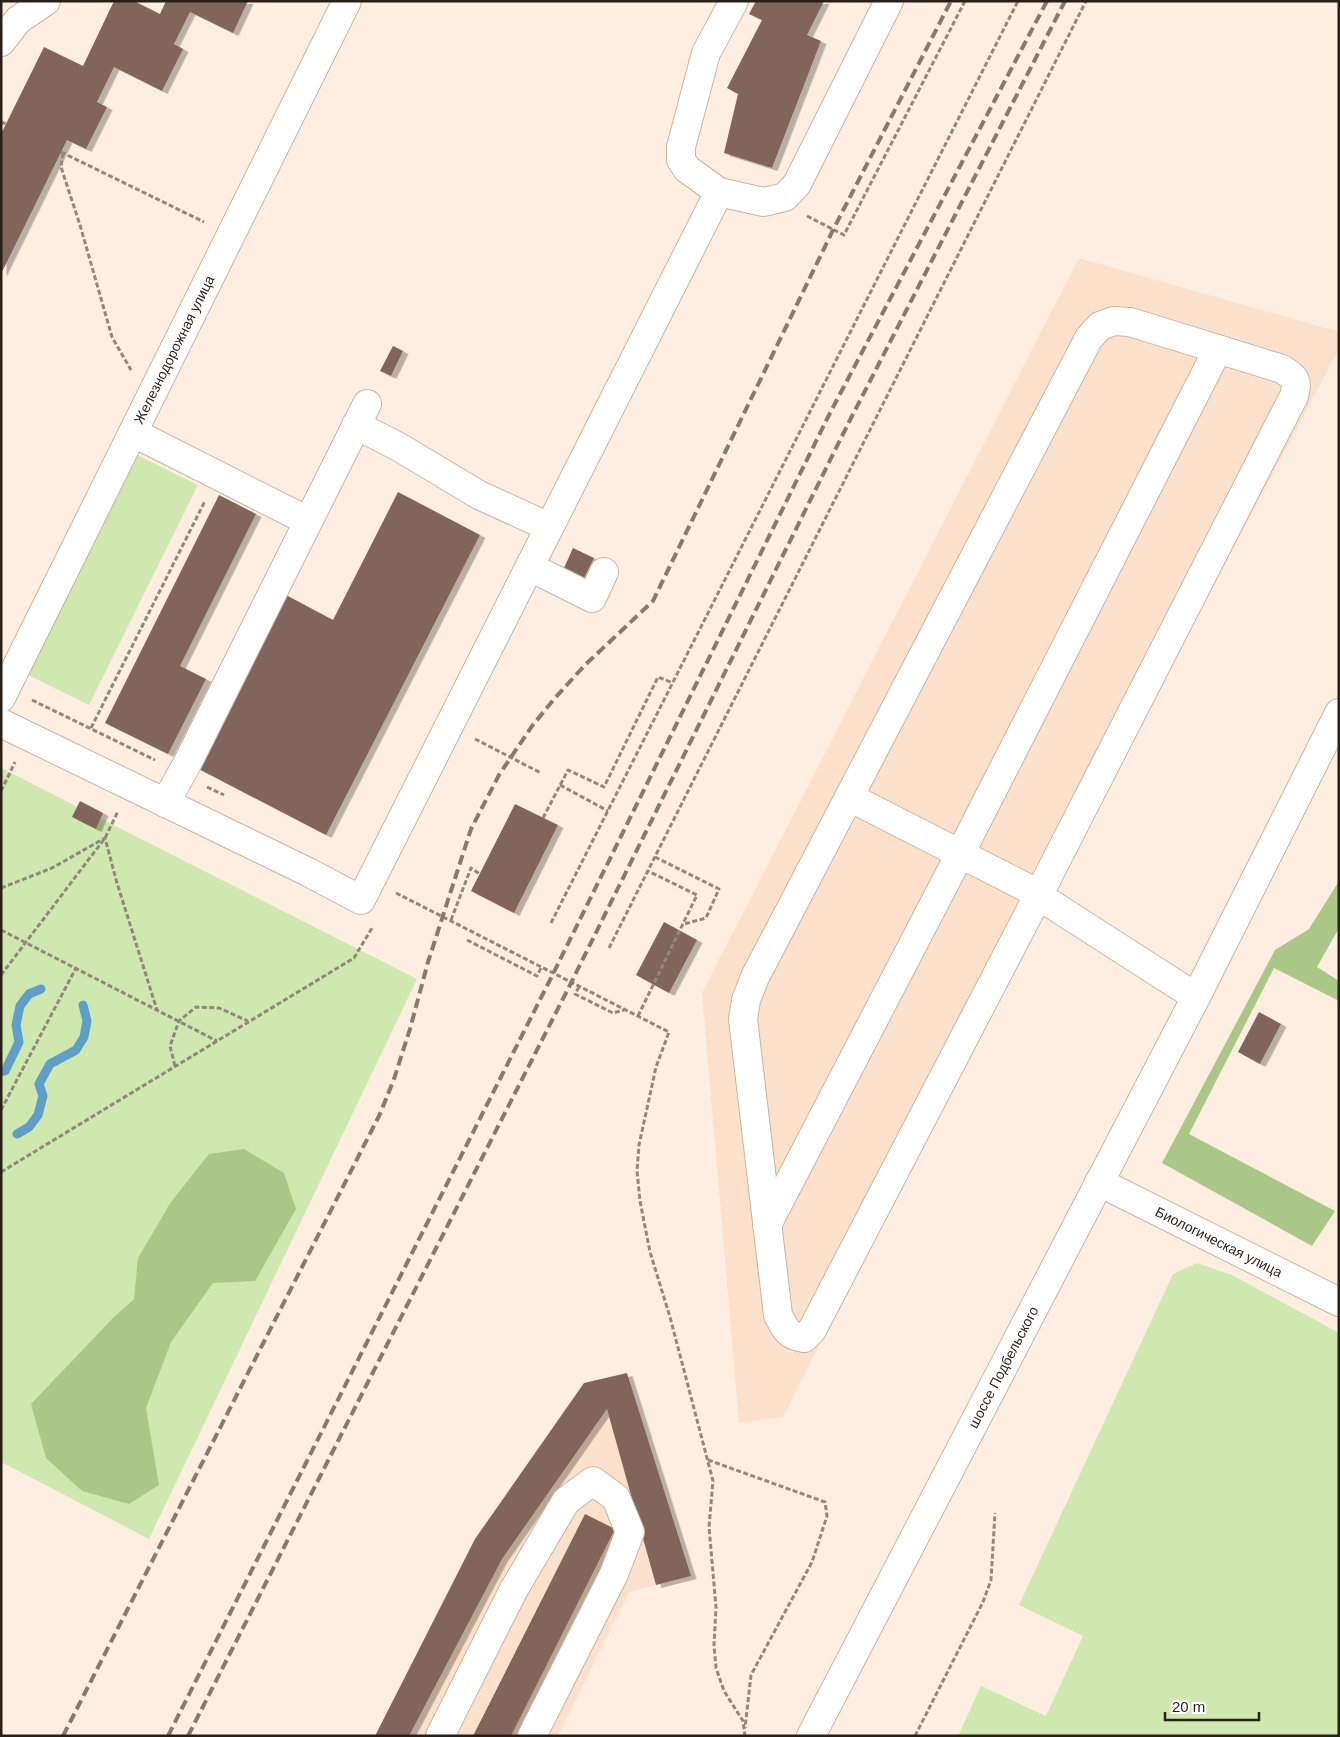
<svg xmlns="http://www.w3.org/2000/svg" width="1340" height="1737" font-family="Arial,sans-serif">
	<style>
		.built { fill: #fbe1cc }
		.green { fill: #cee8af }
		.forest { fill: #abc788 }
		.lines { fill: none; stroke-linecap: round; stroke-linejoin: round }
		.stream { stroke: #5f9ec7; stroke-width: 9 }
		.building { fill: #81655a; filter: url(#shadow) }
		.minor-casing { stroke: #cbb29d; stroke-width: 30 }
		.path { stroke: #93867b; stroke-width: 3; stroke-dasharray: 5 2.5; stroke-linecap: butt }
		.minor { stroke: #fff; stroke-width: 28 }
		.rail { stroke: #86796f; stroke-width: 4; stroke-dasharray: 10 5; stroke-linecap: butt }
		.labels { text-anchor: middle; stroke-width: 4; stroke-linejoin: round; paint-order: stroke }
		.street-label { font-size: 14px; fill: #291f17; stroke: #fff }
	</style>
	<defs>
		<filter id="shadow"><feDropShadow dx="5.5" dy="3" stdDeviation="0" flood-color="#0004"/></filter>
	</defs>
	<rect width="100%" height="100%" fill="#feeee1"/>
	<g class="built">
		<path d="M 1079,258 L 1339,332 L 1339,349 L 1058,879 L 1045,900 L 783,1417 L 739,1423 L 702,993 Z"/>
		<path d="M 627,1373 L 691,1576 L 629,1592 L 558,1736 L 375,1736 L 475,1539 L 584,1383 Z"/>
	</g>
	<g class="green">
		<path d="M 135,454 L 198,485 L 89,705 L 26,674 Z"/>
		<path d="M 1,768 L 417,979 L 149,1539 L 1,1462 Z"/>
		<path d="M 1197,1263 L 1232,1275 L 1339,1333 L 1339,1736 L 958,1736 L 981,1686 L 1046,1716 L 1083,1636 L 1019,1605 L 1173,1274 Z"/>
	</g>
	<g class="forest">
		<path d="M 1339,881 L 1339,928 L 1317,967 L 1339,981 L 1339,1001 L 1274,968 L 1189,1134 L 1335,1211 L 1312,1246 L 1162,1163 L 1275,950 L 1309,929 Z"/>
		<path d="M 244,1149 L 284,1173 L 296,1209 L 255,1281 L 213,1283 L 171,1342 L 146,1408 L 159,1485 L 129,1504 L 82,1491 L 46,1458 L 31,1404 L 113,1318 L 134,1299 L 138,1258 L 171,1202 L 209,1154 Z"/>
	</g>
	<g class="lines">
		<g class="stream">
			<path d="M 1,1072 L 5,1071 L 19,1042 L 16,1025 L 20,1006 L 29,994 L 41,989"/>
			<path d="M 17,1134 L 29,1127 L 38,1115 L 43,1096 L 39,1084 L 50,1064 L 76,1050 L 84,1037 L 87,1021 L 83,1005"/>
		</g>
	</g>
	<g class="building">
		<path d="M 114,1 L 134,1 L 160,14 L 166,1 L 248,1 L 233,33 L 190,12 L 174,44 L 183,49 L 162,91 L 114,67 L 97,102 L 107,107 L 86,149 L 67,140 L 1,274 L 1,134 L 44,47 L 83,66 Z"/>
		<path d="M 756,1 L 824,1 L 807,35 L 821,41 L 772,168 L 724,153 L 738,94 L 727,88 L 762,20 L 749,14 Z"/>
		<path d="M 393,346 L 403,351 L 391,376 L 380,371 Z"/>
		<path d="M 398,492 L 480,535 L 326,835 L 195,767 L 284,594 L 333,620 Z"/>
		<path d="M 219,495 L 256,514 L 180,666 L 206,679 L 168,754 L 105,723 Z"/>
		<path d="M 573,548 L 594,558 L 583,580 L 563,570 Z"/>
		<path d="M 80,801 L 103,813 L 96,829 L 72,817 Z"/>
		<path d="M 515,804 L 558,825 L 514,913 L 471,891 Z"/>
		<path d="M 664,922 L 697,940 L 669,993 L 636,975 Z"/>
		<path d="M 1259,1012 L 1281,1024 L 1260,1064 L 1238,1052 Z"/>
		<path d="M 627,1373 L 691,1576 L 656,1585 L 607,1409 L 502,1559 L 409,1736 L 375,1736 L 475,1539 L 584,1383 Z"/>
		<path d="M 585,1514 L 615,1529 L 511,1736 L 473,1736 Z"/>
	</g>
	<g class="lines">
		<defs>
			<g id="minor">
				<path d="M 734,1 L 706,53 L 681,147 L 681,160 L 687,169 L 719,192 L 764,202 L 785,197 L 797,184 L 889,1"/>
				<path d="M 1,42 L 18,20 L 46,1"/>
				<path d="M 1114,321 L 1130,322 L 1282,369 C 1296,378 1298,380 1294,396 L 1039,894 L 812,1330 L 804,1338 C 788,1336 785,1329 778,1315 L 743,1019 L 746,1000 L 755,977 L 1089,338 L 1100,326 Z"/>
				<path d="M 356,425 L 399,447 L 479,495 L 549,527"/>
				<path d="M 134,433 L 308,521"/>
				<path d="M 530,567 L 592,598 L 604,572"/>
				<path id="s1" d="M 1,698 L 347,1"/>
				<path d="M 1,723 L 308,872 L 361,900 L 719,192"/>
				<path d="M 849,797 L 1039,894 L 1045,900 L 1196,997"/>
				<path d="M 165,803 L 187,764 L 367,404"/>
				<path id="s2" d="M 1099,1182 L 1339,1302"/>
				<path d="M 767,1225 L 960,854 L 1218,349"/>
				<path d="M 440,1736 L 513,1591 L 566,1501 L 593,1481 L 616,1498 L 630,1532 L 614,1574 L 532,1736"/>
				<path id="s3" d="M 811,1736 L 1196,997 L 1339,713"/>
			</g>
		</defs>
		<use href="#minor" class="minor-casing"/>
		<g class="path">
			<path d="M 1,122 L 6,124"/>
			<path d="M 61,152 L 204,222"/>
			<path d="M 63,153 L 61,167 L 80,225 L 112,337 L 131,370"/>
			<path d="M 807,216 L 844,235 L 965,1"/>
			<path d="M 32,700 L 155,760"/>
			<path d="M 91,728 L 205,501"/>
			<path d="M 475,739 L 541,773"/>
			<path d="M 560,785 L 608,811"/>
			<path d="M 207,787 L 224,795"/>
			<path d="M 1,791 L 15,762"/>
			<path d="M 543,818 L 568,770 L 604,787 L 658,677 L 673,683"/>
			<path d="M 655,857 L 719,889 L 706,918 L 684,924"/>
			<path d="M 1,888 L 52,868 L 105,838 L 117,883 L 157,1010"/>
			<path d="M 396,893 L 669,1032 L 656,1067 L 639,1145 L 637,1171 L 640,1201 L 650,1252 L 670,1317 L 713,1481 L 709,1527 L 716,1607 L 714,1645 L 716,1668 L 724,1691 L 743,1721 L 745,1736"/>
			<path d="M 451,920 L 471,868 L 480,874"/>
			<path d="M 551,923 L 1018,1"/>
			<path d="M 1,930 L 217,1041"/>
			<path d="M 467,940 L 537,976 L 541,968"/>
			<path d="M 609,948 L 1086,1"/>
			<path d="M 1,975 L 105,838 L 118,811"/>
			<path d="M 579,987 L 575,994 L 613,1013 L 624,1010"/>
			<path d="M 638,1016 L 697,895 L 648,871"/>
			<path d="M 175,1066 L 170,1046 L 179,1021 L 196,1007 L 219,1008 L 248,1021"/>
			<path d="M 1,1110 L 76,968"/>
			<path d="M 1,1172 L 354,958 L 372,928"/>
			<path d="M 708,1460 L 825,1502 L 827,1516 L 812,1562 L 751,1675 L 745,1728"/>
			<path d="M 915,1736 L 983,1602 L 991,1580 L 995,1513"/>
		</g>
		<use href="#minor" class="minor"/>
		<g class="rail">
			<path d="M 63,1736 L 380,1114 L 394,1079 L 410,1029 L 428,962 L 471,829 L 499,775 L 532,726 L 555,698 L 585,665 L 653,601 L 833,230 L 951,1"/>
			<path d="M 168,1736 L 553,974 L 830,413 L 1047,1"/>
			<path d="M 188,1736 L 571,983 L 849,422 L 1065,1"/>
		</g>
	</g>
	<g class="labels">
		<g class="street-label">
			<text dy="5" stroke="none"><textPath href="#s1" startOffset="389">Железнодорожная улица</textPath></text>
			<text dy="5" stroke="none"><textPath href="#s2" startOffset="134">Биологическая улица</textPath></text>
			<text dy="5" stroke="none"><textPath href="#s3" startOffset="416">шоссе Подбельского</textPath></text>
		</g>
	</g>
	<rect width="1340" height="1737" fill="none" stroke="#291f17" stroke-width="5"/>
	<path d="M1165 1712v8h94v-8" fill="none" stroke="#291f17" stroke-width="2.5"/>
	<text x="1172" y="1712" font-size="15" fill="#291f17" stroke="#ffffff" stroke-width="4" paint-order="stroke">20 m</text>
</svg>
